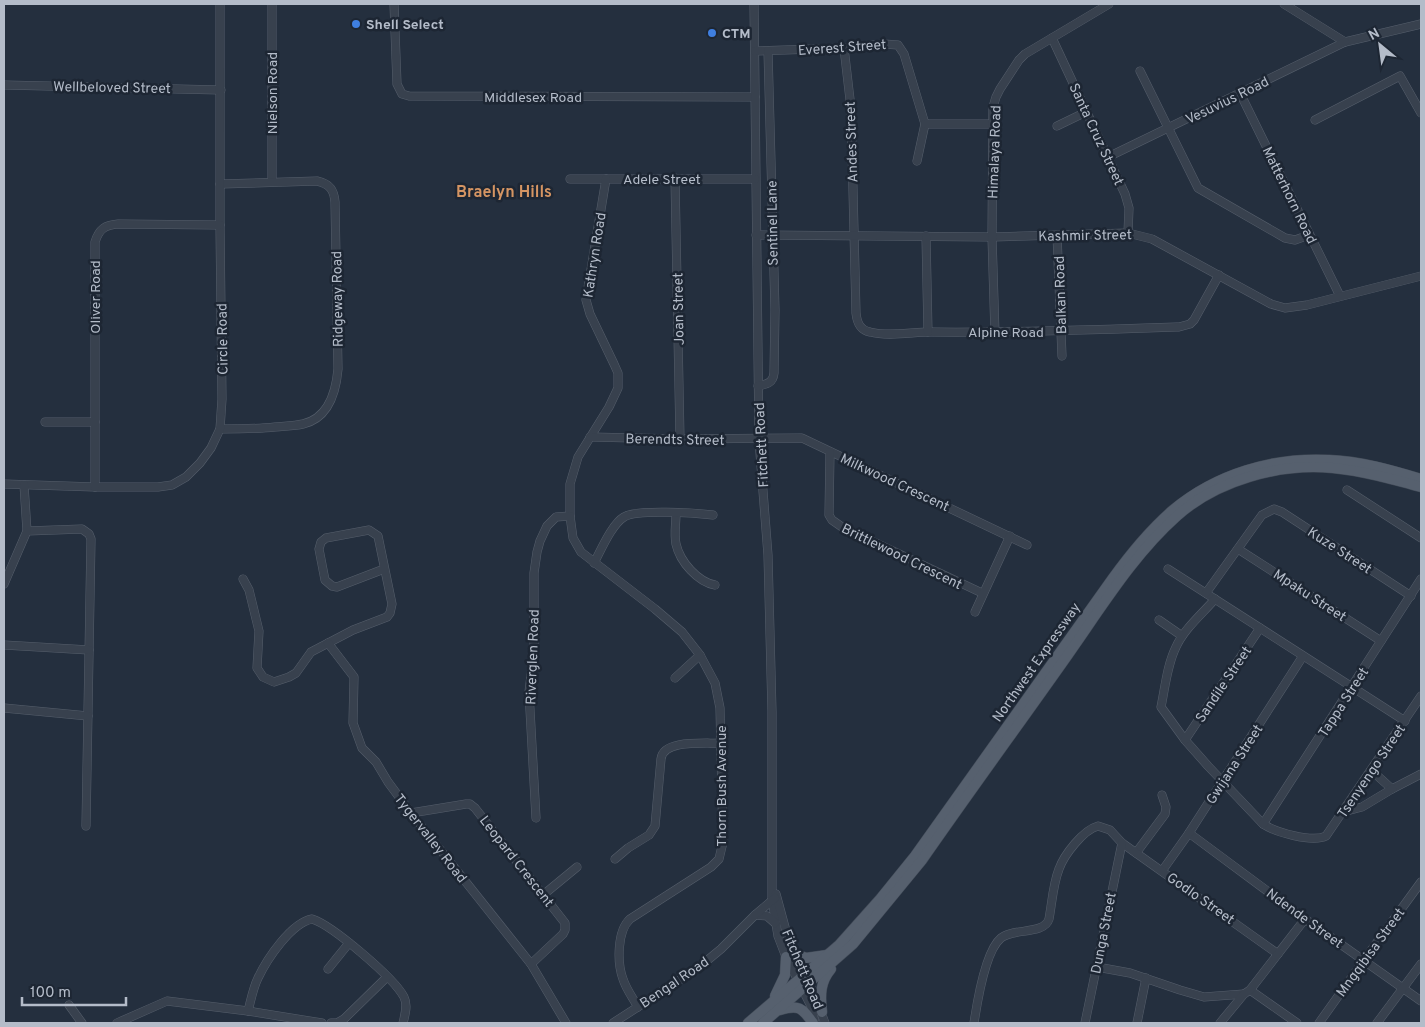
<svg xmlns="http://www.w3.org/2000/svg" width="1425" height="1027" font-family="Overpass,sans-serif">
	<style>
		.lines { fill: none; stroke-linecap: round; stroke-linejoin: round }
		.minor-casing { stroke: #565f6c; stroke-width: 9 }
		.major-casing { stroke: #414a57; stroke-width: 11 }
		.minor { stroke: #38414e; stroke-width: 8 }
		.major { stroke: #56606e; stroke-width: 10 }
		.shop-dot { fill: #3f7fe0; stroke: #1d2633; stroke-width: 2 }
		.labels { text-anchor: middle; stroke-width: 5; stroke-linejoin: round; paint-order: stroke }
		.poi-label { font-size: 14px; font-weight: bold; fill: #b4bcc9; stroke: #1d2633; text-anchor: start }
		.street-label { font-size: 14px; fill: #b4bcc9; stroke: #1d2633 }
		.quarter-label { font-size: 16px; font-weight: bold; fill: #d59563; stroke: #1d2633 }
	</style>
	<rect width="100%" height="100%" fill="#242f3e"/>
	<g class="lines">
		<defs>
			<g id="minor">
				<path d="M 272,4 L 272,182"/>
				<path d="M 394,4 L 397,84 L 402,94 L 409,96 L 755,97"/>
				<path d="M 754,4 L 759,440 L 768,555 L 772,712 L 772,899 L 778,936 L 786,957 L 811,1006 L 815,1023"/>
				<path d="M 1284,4 L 1345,42 L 1421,24"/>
				<path d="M 1052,38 L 1125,194 L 1129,208 L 1128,233"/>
				<path d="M 844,48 L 851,108 L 856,313 C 857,323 860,330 870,332 C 889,337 912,332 931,332 C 1014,333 1096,330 1179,327 L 1190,324 L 1194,320 L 1219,275"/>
				<path d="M 755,51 L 844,48 L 884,44 L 898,45 L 904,54 L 925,124 L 917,161"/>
				<path d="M 1140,71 L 1198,188 L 1285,238 L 1295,240 L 1309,235"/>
				<path d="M 4,85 L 221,90"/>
				<path d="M 1240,93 L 1340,296"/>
				<path d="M 1315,120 L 1400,76 L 1421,113"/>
				<path d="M 925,124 L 992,124"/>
				<path d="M 1057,126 L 1086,112"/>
				<path d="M 1108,157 L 1345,42"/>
				<path d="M 675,178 L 680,439"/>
				<path d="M 570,179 L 755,179"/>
				<path d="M 606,179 L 586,300 L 590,314 L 614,364 L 618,373 L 618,388 L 609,407 L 578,457 L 570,484 L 570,516 L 573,538 L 581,552 L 655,609 L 682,632 L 700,655 L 715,683 L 720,708 L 723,842 L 719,859 L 711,867 L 630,919 C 617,931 617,963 623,979 C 626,989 633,998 638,1007"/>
				<path d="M 756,235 L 992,237 L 1128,233 L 1152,239 L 1271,304 L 1285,308 L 1307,305 L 1421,276"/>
				<path d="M 1057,235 L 1062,356"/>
				<path d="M 926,236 L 928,332"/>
				<path d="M 995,334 L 992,237 L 993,107 L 996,97 L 1000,89 L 1019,60 L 1025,54 L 1109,4"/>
				<path d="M 758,386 C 767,384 773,383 774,373 L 775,310 L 768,51"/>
				<path d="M 45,422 L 95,422"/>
				<path d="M 220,429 C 239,429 257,429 275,427 C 284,426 294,426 303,424 C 329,418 336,392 338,369 L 335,202 C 334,190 330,184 317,181 L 220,184"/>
				<path d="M 590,437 L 680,439 L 802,438 L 1027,545"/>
				<path d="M 830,452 L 829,515 L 832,520 L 842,527 L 982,593"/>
				<path d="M 4,484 L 95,487 L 158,487 L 172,485 L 186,477 L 200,463 L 211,448 L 220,429 L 222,399 L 220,225 L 220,4"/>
				<path d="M 95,487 L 95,242 C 99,229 105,225 118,224 L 220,225"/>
				<path d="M 1347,490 L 1421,538"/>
				<path d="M 676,513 C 676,523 674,534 676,544 C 680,562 698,582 715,585"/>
				<path d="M 27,531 L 82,529 L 89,534 L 91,539 L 86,826"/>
				<path d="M 1238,549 L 1381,641"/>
				<path d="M 594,563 C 601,550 612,524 624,517 C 636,509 696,513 713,515"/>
				<path d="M 1168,569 L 1405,721"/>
				<path d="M 243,579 L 249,590 L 259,631 L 257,668 L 263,677 L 274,682 L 289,677 L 296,673 L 311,652 L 353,630 L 387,617 L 390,613 L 392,604 L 378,536 L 369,530 L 326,538 L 321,542 L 319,549 L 325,580 L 332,586 L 337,587 L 384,569"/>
				<path d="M 4,584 L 27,531 L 24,485"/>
				<path d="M 1206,593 L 1262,515 L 1274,509 L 1282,512 L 1411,596"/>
				<path d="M 1215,599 C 1202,614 1184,629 1176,647 C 1167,665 1165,688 1161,707 L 1185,740 L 1208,766 L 1263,824 C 1275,832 1312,843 1326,836 L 1421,696"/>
				<path d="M 975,612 L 1010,536"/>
				<path d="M 1159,620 L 1182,636"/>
				<path d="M 328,643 L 354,677 L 353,723 L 362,748 L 376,762 L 388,782 L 411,813 L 531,964 L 566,1023"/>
				<path d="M 4,645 L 89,650"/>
				<path d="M 675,678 L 700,655"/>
				<path d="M 4,708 L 88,716"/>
				<path d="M 1185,740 L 1260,628"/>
				<path d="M 1371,770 L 1392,789 L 1421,774"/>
				<path d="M 1343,812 L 1362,807 L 1392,789"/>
				<path d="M 411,813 L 466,804 L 470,804 L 475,808 L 565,923 L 565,930 L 563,934 L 531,964"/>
				<path d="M 536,818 L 529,692 L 534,650 L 534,573 L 537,552 L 540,541 L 547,526 L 556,517 L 570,516"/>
				<path d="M 1263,824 L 1421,579"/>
				<path d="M 1189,833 L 1305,919 L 1421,1001"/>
				<path d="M 1136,853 L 1165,814 L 1166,807 L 1162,795"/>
				<path d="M 615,859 L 628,848 L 649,835 L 655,826 L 661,759 C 663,739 706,744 722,743"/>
				<path d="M 1162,871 L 1189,833 L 1303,656"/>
				<path d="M 776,894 L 789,942 L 814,994 L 825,1023"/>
				<path d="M 543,895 L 577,867"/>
				<path d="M 755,915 L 767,916 L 775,923"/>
				<path d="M 1097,967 L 1130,973 L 1180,990 L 1204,997 L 1244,994"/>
				<path d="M 328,969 L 349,943"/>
				<path d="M 1250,990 L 1297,1023"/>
				<path d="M 69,1005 L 82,1023"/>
				<path d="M 248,1011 C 251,1000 253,988 258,978 C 267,959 291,923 312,919 C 332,925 394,978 404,997 C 408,1005 405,1015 403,1023"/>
				<path d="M 117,1023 L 167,1001 L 248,1011 L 322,1023"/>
				<path d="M 331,1023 L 337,1023 L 344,1019 L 387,977"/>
				<path d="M 613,1023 L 698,968 L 721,949 L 755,915 L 775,898"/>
				<path d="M 974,1023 C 977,1003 985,951 1001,938 C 1013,928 1044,935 1049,919 C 1052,903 1053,884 1059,869 C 1064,855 1083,830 1098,826 L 1110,830 L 1122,843 L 1278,954"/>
				<path d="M 1085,1023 L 1122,843"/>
				<path d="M 1137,1023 L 1146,978"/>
				<path d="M 1220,1023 L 1244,994 L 1250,990 L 1305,919"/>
				<path d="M 1319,1023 L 1364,960 L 1421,882"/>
				<path d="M 1377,1023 L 1421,964"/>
			</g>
			<g id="major">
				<path d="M 794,953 L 806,958 L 827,955"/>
				<path d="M 775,996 L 785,975 L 786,957"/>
				<path d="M 780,1010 C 799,1004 802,1008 813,1023"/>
				<path d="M 822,1012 C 820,995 820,982 831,969"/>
				<path d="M 748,1023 L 839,945 L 881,898 L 915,856 L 1113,578 C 1131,553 1150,530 1173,510 C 1216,474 1273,457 1329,460 C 1360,461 1391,470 1421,479"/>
				<path d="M 763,1023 L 853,944 L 922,860 C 970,791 1019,724 1067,656 C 1101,608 1133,555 1177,516 C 1217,480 1279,463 1333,468 C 1363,471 1392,479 1421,487"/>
			</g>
		</defs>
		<use href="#minor" class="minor-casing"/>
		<use href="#major" class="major-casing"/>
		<use href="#minor" class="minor"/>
		<use href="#major" class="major"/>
	</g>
	<g class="shop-dot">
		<circle cx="356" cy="24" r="5"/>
		<circle cx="712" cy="33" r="5"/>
	</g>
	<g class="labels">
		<g class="poi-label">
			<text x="366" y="29">Shell Select</text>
			<text x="722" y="38">CTM</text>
		</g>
		<g class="street-label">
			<text transform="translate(842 47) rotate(-4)" y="5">Everest Street</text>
			<text transform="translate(112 87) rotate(1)" y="5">Wellbeloved Street</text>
			<text transform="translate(272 93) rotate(-90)" y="5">Nielson Road</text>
			<text x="533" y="102">Middlesex Road</text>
			<text transform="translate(1227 100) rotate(-26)" y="5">Vesuvius Road</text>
			<text transform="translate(1097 134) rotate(65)" y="5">Santa Cruz Street</text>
			<text transform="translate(851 142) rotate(-92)" y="5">Andes Street</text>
			<text transform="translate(994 152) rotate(-88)" y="5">Himalaya Road</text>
			<text x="662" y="184">Adele Street</text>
			<text transform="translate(1290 195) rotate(64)" y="5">Matterhorn Road</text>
			<text transform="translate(772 223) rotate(-91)" y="5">Sentinel Lane</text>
			<text transform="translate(1085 235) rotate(-1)" y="5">Kashmir Street</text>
			<text transform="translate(594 255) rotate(-81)" y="5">Kathryn Road</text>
			<text transform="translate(1060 295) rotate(-92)" y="5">Balkan Road</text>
			<text transform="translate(95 297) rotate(-90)" y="5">Oliver Road</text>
			<text transform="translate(337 299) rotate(-91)" y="5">Ridgeway Road</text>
			<text transform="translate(678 309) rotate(-91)" y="5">Joan Street</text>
			<text x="1006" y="337">Alpine Road</text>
			<text transform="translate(222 339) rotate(-91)" y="5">Circle Road</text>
			<text transform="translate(675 439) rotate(1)" y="5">Berendts Street</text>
			<text transform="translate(761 445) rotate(-93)" y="5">Fitchett Road</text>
			<text transform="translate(895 482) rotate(25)" y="5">Milkwood Crescent</text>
			<text transform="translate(1340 550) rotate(33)" y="5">Kuze Street</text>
			<text transform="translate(902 556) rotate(26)" y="5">Brittlewood Crescent</text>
			<text transform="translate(1310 595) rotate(33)" y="5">Mpaku Street</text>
			<text transform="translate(532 657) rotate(-88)" y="5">Riverglen Road</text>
			<text transform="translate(1036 662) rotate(-55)" y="5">Northwest Expressway</text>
			<text transform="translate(1223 684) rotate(-56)" y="5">Sandile Street</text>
			<text transform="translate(1343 702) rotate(-57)" y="5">Tappa Street</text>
			<text transform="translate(1234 764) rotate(-57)" y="5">Gwijana Street</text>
			<text transform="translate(1371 771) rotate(-56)" y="5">Tsenyengo Street</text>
			<text transform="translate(721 786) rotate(-90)" y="5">Thorn Bush Avenue</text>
			<text transform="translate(431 838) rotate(52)" y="5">Tygervalley Road</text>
			<text transform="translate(517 861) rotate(52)" y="5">Leopard Crescent</text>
			<text transform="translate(1201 898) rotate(35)" y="5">Godlo Street</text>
			<text transform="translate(1305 918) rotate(36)" y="5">Ndende Street</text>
			<text transform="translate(1103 933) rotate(-79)" y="5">Dunga Street</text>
			<text transform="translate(1370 952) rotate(-54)" y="5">Mngqibisa Street</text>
			<text transform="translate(803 969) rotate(67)" y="5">Fitchett Road</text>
			<text transform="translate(674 982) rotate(-34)" y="5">Bengal Road</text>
		</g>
		<g class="quarter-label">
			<text x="504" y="197">Braelyn Hills</text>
		</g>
	</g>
	<rect width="1425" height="1027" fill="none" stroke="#b4bcc9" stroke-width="10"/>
	<g transform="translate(1380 45) rotate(331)" stroke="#1d2633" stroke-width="4" paint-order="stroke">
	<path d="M0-4L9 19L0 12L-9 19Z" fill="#b4bcc9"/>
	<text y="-8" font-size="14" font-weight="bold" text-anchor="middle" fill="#b4bcc9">N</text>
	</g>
	<path d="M22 997v8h104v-8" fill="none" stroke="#b4bcc9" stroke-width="2.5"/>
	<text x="30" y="997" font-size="15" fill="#b4bcc9" stroke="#1d2633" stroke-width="4" paint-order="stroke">100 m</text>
</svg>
